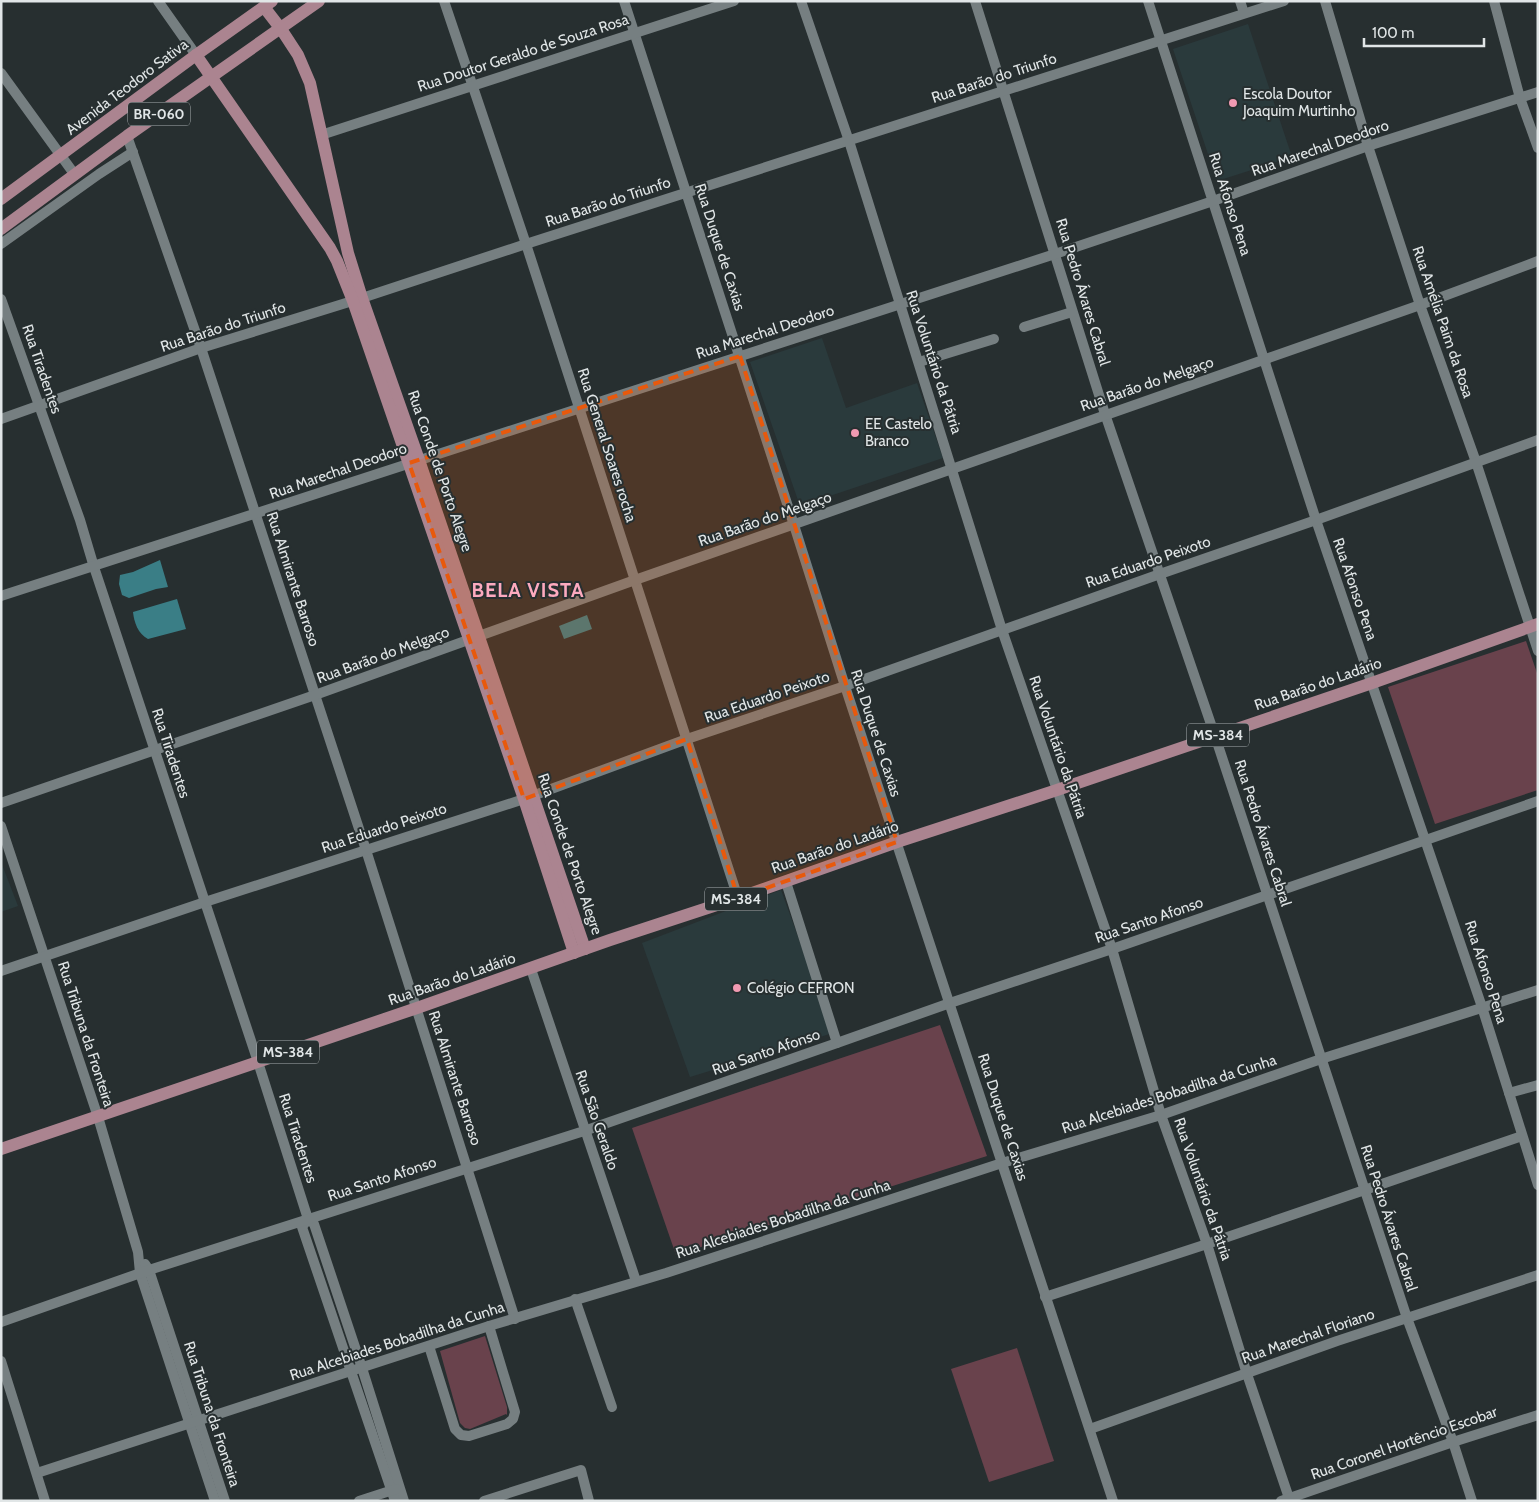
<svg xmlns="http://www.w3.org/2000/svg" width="1539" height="1502" font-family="Cabin,sans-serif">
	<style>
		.built { fill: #2a3a3c }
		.green { fill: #69424c }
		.water { fill: #3a7e86 }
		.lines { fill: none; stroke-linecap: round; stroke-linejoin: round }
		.minor { stroke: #767f81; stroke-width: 10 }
		.major { stroke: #ab8490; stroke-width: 12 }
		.marked { fill: #e8590c; fill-opacity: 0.2; stroke: #e8590c; stroke-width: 4; stroke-dasharray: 10 6; stroke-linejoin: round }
		.poi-dot { fill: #f19ab2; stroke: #272f30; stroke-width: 2 }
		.labels { text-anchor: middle; stroke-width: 4; stroke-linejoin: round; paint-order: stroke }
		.shield { fill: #272f30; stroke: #a9afb0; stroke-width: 1 }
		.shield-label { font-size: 14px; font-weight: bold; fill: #e1e6e7 }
		.street-label { font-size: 15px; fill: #e1e6e7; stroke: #272f30 }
		.poi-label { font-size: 15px; fill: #e1e6e7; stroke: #272f30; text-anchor: start }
		.district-label { font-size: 20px; font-weight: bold; letter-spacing: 1px; fill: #fcaabf; stroke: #272f30 }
	</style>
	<rect width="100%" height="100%" fill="#272f30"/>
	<g class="built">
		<path d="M 1248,24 L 1292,157 L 1217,181 L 1173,49 Z"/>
		<path d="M 822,338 L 846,408 L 917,383 L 943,458 L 800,506 L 750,362 Z"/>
		<path d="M 1,862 L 18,906 L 1,912 Z"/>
		<path d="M 781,890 L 833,1033 L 690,1077 L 642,943 Z"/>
	</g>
	<g class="green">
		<path d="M 1526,641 L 1538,676 L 1538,790 L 1435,824 L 1388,687 Z"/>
		<path d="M 940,1025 L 987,1156 L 676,1255 L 632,1128 Z"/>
		<path d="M 485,1336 L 507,1407 L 507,1415 L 506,1414 L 470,1429 L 465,1428 L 460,1423 L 440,1351 Z"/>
		<path d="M 1017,1348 L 1054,1461 L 989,1482 L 951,1369 Z"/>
	</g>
	<g class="water">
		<path d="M 160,560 L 168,587 L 156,589 L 129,598 L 122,595 L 119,584 L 120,575 L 133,572 Z"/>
		<path d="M 177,599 L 186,629 L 148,639 C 138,634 134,622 133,612 Z"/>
		<path d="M 587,615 L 592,629 L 564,639 L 559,626 Z"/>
	</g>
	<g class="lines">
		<g class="minor">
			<path d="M 158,1 L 196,55"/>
			<path d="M 444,1 L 526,244 L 738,898"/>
			<path d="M 624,1 L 794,525 L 845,686 L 1113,1501"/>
			<path d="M 801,1 L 849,141 L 1002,630 L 1112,949 L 1161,1115 L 1207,1244 L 1247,1374 L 1290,1501"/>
			<path d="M 975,1 L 1105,414 L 1215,736 L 1407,1318 L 1453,1442 L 1472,1501"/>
			<path d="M 1148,1 L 1316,520 L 1482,1007 L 1538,1185"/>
			<path d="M 1240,1 L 1244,13"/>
			<path d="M 1325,1 L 1368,146 L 1420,305 L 1476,462 L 1538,651"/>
			<path d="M 1494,1 L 1520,98 L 1538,148"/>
			<path d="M 1,73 L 75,175"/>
			<path d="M 321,135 L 734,1"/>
			<path d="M 127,136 L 201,348 L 366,850 L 515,1319"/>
			<path d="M 1,244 L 99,174 L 133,152"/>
			<path d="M 1,299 L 80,520 L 94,567 L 258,1062 L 308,1219 L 314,1224 L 362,1368 L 404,1501"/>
			<path d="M 1024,327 L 1072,312"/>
			<path d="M 919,362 L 994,339"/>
			<path d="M 1,419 L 201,348 L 362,298 L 526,244 L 1284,1"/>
			<path d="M 1,596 L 1055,254 L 1213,201 L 1368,146 L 1538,92"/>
			<path d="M 1,803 L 315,695 L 635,580 L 1420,305 L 1538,261"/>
			<path d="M 1,826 L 98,1117 L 138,1252 L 140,1273 L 215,1501"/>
			<path d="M 786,882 L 837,1043"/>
			<path d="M 531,969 L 636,1281"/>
			<path d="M 1,971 L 205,902 L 524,799 L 687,739 L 845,686 L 1160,574 L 1316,520 L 1538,440"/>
			<path d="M 1509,1093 L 1538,1085"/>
			<path d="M 308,1219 L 302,1227 L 395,1501"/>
			<path d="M 145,1264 L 149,1270 L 225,1501"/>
			<path d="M 1045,1297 L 1207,1244 L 1522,1136"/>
			<path d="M 575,1299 L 612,1407"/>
			<path d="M 1,1322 L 149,1270 L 584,1131 L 837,1043 L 950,1003 L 1112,949 L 1538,801"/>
			<path d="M 429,1346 L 455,1429 L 461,1435 L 469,1436 L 507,1424 L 513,1419 L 515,1412 L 489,1326"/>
			<path d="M 1,1361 L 45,1501"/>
			<path d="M 1090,1429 L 1337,1341 L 1538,1275"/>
			<path d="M 37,1473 L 489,1326 L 666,1273 L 1002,1163 L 1161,1115 L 1321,1059 L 1538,990"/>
			<path d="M 359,1501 L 396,1489"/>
			<path d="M 484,1501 L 581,1470 L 589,1501"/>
			<path d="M 1281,1501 L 1453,1442 L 1538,1415"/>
		</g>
		<g class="major">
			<path d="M 264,7 L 281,29 L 298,55 L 310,83 L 348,253 L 362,298 L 419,460 L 585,949"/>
			<path d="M 196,55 L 330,248 L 337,261 L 353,301 L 524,799 L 574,953"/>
			<path d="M 1,199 L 196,55 L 272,1"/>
			<path d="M 1,229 L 127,136 L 319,1"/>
			<path d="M 1,1149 L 417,1008 L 610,940 L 738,898 L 897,842 L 1057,790 L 1372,683 L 1538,624"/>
		</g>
	</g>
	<path class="marked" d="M 740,356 L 897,842 L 738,898 L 687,739 L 524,799 L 409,463 Z"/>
	<g class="poi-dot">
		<circle cx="1233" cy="103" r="5"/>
		<circle cx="855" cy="433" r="5"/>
		<circle cx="737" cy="988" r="5"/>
	</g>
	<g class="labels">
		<g class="shield">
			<rect x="128" y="102.5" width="62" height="23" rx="4"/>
			<rect x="1187" y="723.5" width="62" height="23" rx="4"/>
			<rect x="705" y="887.5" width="62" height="23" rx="4"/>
			<rect x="257" y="1040.5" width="62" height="23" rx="4"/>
		</g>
		<g class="shield-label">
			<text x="159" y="119">BR-060</text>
			<text x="1218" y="740">MS-384</text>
			<text x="736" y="904">MS-384</text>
			<text x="288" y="1057">MS-384</text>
		</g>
		<g class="street-label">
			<text transform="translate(523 53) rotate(-18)" y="5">Rua Doutor Geraldo de Souza Rosa</text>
			<text transform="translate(994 78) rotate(-18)" y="5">Rua Barão do Triunfo</text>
			<text transform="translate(127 87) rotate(-37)" y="5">Avenida Teodoro Sativa</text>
			<text transform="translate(1320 148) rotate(-19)" y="5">Rua Marechal Deodoro</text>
			<text transform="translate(608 202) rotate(-18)" y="5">Rua Barão do Triunfo</text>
			<text transform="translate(1230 204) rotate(72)" y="5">Rua Afonso Pena</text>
			<text transform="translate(720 247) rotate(72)" y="5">Rua Duque de Caxias</text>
			<text transform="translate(1083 292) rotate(73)" y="5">Rua Pedro Ávares Cabral</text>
			<text transform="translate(1443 322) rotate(71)" y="5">Rua Amélia Paim da Rosa</text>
			<text transform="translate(223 327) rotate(-18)" y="5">Rua Barão do Triunfo</text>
			<text transform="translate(765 332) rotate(-18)" y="5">Rua Marechal Deodoro</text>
			<text transform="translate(934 362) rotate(72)" y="5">Rua Voluntário da Pátria</text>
			<text transform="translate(42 369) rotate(71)" y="5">Rua Tiradentes</text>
			<text transform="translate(1147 384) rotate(-19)" y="5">Rua Barão do Melgaço</text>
			<text transform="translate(607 445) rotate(72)" y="5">Rua General Soares rocha</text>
			<text transform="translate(338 471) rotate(-19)" y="5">Rua Marechal Deodoro</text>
			<text transform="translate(440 471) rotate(71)" y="5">Rua Conde de Porto Alegre</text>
			<text transform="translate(765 519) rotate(-19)" y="5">Rua Barão do Melgaço</text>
			<text transform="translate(1148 562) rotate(-19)" y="5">Rua Eduardo Peixoto</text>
			<text transform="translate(293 579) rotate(72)" y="5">Rua Almirante Barroso</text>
			<text transform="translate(1355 589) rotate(71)" y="5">Rua Afonso Pena</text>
			<text transform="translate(383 655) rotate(-20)" y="5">Rua Barão do Melgaço</text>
			<text transform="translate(1318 684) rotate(-19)" y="5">Rua Barão do Ladário</text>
			<text transform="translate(767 697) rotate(-19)" y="5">Rua Eduardo Peixoto</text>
			<text transform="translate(876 733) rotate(72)" y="5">Rua Duque de Caxias</text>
			<text transform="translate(1058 747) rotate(71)" y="5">Rua Voluntário da Pátria</text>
			<text transform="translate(171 753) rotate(72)" y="5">Rua Tiradentes</text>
			<text transform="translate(384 828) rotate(-18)" y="5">Rua Eduardo Peixoto</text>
			<text transform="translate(1263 833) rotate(72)" y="5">Rua Pedro Ávares Cabral</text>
			<text transform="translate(835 847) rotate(-19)" y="5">Rua Barão do Ladário</text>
			<text transform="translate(570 854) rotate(71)" y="5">Rua Conde de Porto Alegre</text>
			<text transform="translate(1149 920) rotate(-19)" y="5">Rua Santo Afonso</text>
			<text transform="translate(1486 972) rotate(72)" y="5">Rua Afonso Pena</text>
			<text transform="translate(452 979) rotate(-19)" y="5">Rua Barão do Ladário</text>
			<text transform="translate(86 1034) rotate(72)" y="5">Rua Tribuna da Fronteira</text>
			<text transform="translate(766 1052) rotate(-19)" y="5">Rua Santo Afonso</text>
			<text transform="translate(455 1078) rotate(72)" y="5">Rua Almirante Barroso</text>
			<text transform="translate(1169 1094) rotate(-18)" y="5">Rua Alcebiades Bobadilha da Cunha</text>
			<text transform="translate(1003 1117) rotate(72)" y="5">Rua Duque de Caxias</text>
			<text transform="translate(597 1120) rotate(71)" y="5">Rua São Geraldo</text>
			<text transform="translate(298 1138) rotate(72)" y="5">Rua Tiradentes</text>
			<text transform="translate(382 1179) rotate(-18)" y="5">Rua Santo Afonso</text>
			<text transform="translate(1203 1189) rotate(71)" y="5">Rua Voluntário da Pátria</text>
			<text transform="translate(1389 1218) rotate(72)" y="5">Rua Pedro Ávares Cabral</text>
			<text transform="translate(783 1219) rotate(-18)" y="5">Rua Alcebiades Bobadilha da Cunha</text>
			<text transform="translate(1308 1336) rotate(-19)" y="5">Rua Marechal Floriano</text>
			<text transform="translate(397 1341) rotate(-18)" y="5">Rua Alcebiades Bobadilha da Cunha</text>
			<text transform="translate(212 1414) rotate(72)" y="5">Rua Tribuna da Fronteira</text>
			<text transform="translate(1404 1443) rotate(-19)" y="5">Rua Coronel Hortêncio Escobar</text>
		</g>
		<g class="poi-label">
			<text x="1243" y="99">Escola Doutor<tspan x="1243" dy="17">Joaquim Murtinho</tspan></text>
			<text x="865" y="429">EE Castelo<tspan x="865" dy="17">Branco</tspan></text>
			<text x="747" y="993">Colégio CEFRON</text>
		</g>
		<g class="district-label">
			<text x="528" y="597">BELA VISTA</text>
		</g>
	</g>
	<rect width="1539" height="1502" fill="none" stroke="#e1e6e7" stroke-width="5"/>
	<path d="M1364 38v8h120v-8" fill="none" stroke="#e1e6e7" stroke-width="2.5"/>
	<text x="1372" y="38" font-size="15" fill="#e1e6e7" stroke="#272f30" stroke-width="4" paint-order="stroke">100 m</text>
</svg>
